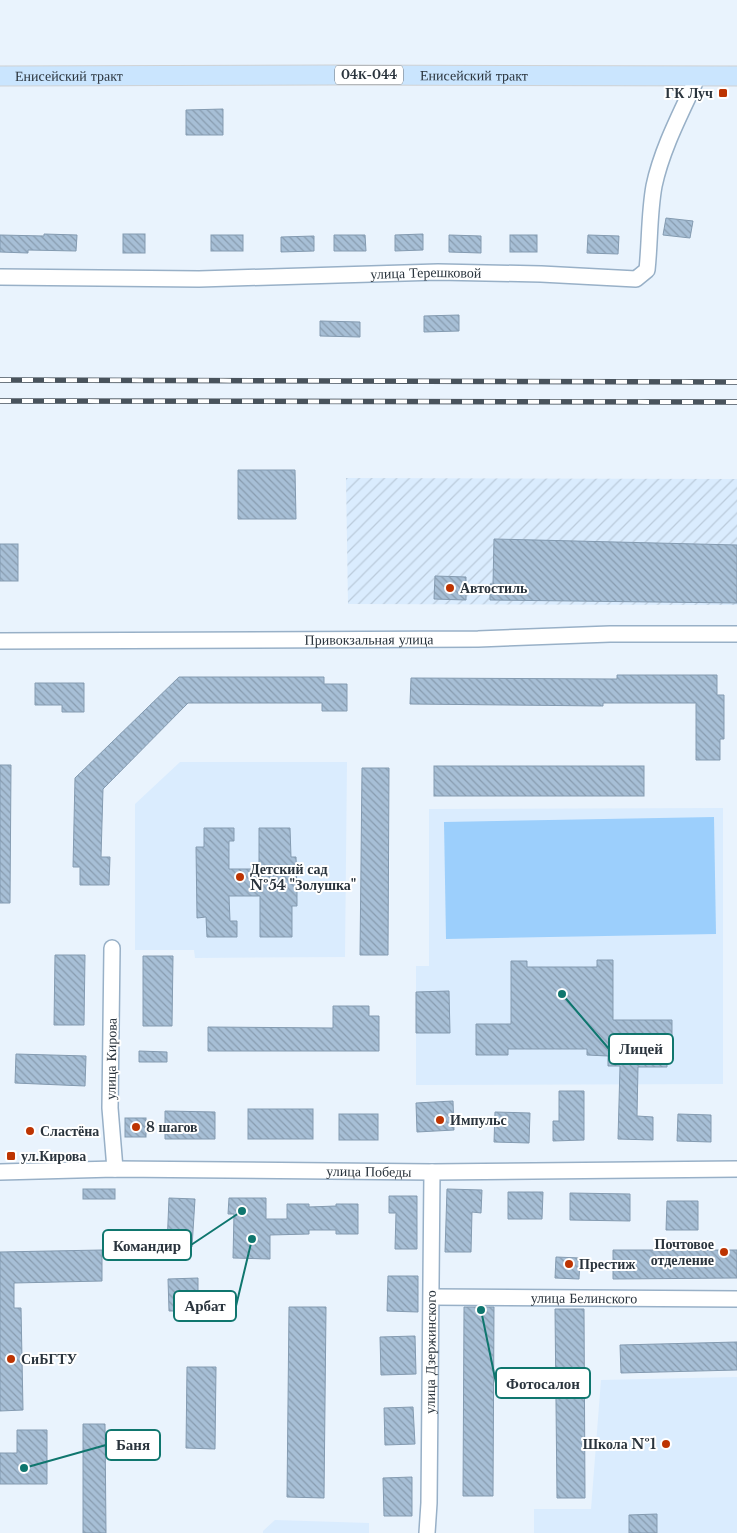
<svg xmlns="http://www.w3.org/2000/svg" width="737" height="1533" font-family="'Libre Baskerville',serif">
	<style>
		.built { fill: #daecfe }
		.industrial { fill: url(#industrial-furrows) }
		.grass { fill: #9ccffc }
		.building { fill: url(#building-back-hatch); stroke: #849bb1 }
		.lines { fill: none; stroke-linecap: round; stroke-linejoin: round }
		.minor-casing { stroke: #98b0c7; stroke-width: 18 }
		.major-casing { stroke: #d0d2d4; stroke-width: 21 }
		.minor { stroke: #fff; stroke-width: 15 }
		.major { stroke: #cae5fe; stroke-width: 19 }
		.rail-casing { stroke: #49535c; stroke-width: 5.5 }
		.rail { stroke: #fff; stroke-width: 4; stroke-dasharray: 11; stroke-linecap: butt }
		.poi-dot { fill: #bd3402; stroke: #fff; stroke-width: 2 }
		.labels { text-anchor: middle; stroke-width: 4; stroke-linejoin: round; paint-order: stroke }
		.shield { fill: #fff; stroke: #6a7177; stroke-width: 1 }
		.shield-label { font-size: 12px; font-weight: bold; fill: #2a343d }
		.street-label { font-size: 14px; fill: #2a343d; stroke: #fff }
		.poi-label { font-size: 14px; font-weight: bold; fill: #2a343d; stroke: #fff; text-anchor: start }
		.leader { fill: none; stroke: #0f766e; stroke-width: 2 }
		.callout-dot { fill: #0f766e; stroke: #fff; stroke-width: 2 }
		.callout { fill: #fff; stroke: #0f766e; stroke-width: 2 }
		.callout-label { font-size: 15px; text-anchor: middle; font-weight: bold; fill: #2a343d }
	</style>
	<defs>
		<pattern id="industrial-furrows" width="10" height="10" patternUnits="userSpaceOnUse" patternTransform="scale(1.25)"><rect width="10" height="10" fill="#daecfe"/><path d="M-1 1l2-2M0 10L10 0M9 11l2-2" fill="none" stroke="#bbcbdb"/></pattern>
		<pattern id="building-back-hatch" width="6" height="6" patternUnits="userSpaceOnUse" patternTransform="scale(1.25)"><rect width="6" height="6" fill="#a7bfd6"/><path d="M-1 5l2 2M0 0l6 6M5-1l2 2" fill="none" stroke="#889caf"/></pattern>
	</defs>
	<rect width="100%" height="100%" fill="#e9f3fd"/>
	<g class="built">
		<path d="M 180,762 L 347,762 L 345,957 L 195,958 L 194,950 L 135,950 L 135,804 Z"/>
		<path d="M 723,808 L 723,1084 L 416,1085 L 416,966 L 429,966 L 429,809 Z"/>
		<path d="M 737,1377 L 737,1533 L 534,1533 L 534,1509 L 591,1509 L 601,1380 Z"/>
		<path d="M 275,1520 L 369,1523 L 369,1533 L 263,1533 L 263,1531 Z"/>
	</g>
	<path class="industrial" d="M 346,478 L 737,479 L 737,605 L 348,604 Z"/>
	<path class="grass" d="M 714,817 L 716,934 L 446,939 L 444,822 Z"/>
	<g class="building">
		<path d="M 223,109 L 223,135 L 186,135 L 186,110 Z"/>
		<path d="M 666,218 L 693,221 L 690,238 L 663,235 Z"/>
		<path d="M 44,234 L 77,235 L 76,251 L 28,250 L 28,253 L 0,252 L 0,235 L 44,236 Z"/>
		<rect x="123" y="234" width="22" height="19"/>
		<path d="M 423,234 L 423,250 L 395,251 L 395,235 Z"/>
		<rect x="211" y="235" width="32" height="16"/>
		<path d="M 334,235 L 365,235 L 366,251 L 334,251 Z"/>
		<path d="M 449,235 L 481,236 L 481,253 L 449,252 Z"/>
		<rect x="510" y="235" width="27" height="17"/>
		<path d="M 588,235 L 619,236 L 618,254 L 587,253 Z"/>
		<path d="M 314,236 L 314,251 L 281,252 L 281,237 Z"/>
		<path d="M 459,315 L 459,331 L 424,332 L 424,316 Z"/>
		<path d="M 320,321 L 360,322 L 360,337 L 320,336 Z"/>
		<path d="M 238,470 L 295,470 L 296,519 L 238,519 Z"/>
		<path d="M 494,539 L 737,545 L 737,603 L 490,600 L 490,584 L 493,584 Z"/>
		<rect x="0" y="544" width="18" height="37"/>
		<path d="M 435,576 L 466,577 L 466,600 L 434,599 Z"/>
		<path d="M 617,675 L 717,675 L 717,695 L 724,695 L 724,739 L 720,739 L 720,760 L 696,760 L 696,703 L 603,703 L 603,706 L 410,704 L 411,678 L 617,679 Z"/>
		<path d="M 179,677 L 324,677 L 324,684 L 347,684 L 347,711 L 322,711 L 322,703 L 188,703 L 103,789 L 101,857 L 110,857 L 109,885 L 80,885 L 80,867 L 73,867 L 75,778 Z"/>
		<path d="M 35,683 L 84,683 L 84,712 L 62,712 L 62,705 L 35,705 Z"/>
		<path d="M 0,765 L 11,765 L 10,903 L 0,903 Z"/>
		<rect x="434" y="766" width="210" height="30"/>
		<path d="M 362,768 L 389,768 L 388,955 L 360,955 Z"/>
		<path d="M 204,828 L 234,828 L 234,841 L 229,841 L 229,869 L 259,869 L 259,828 L 290,828 L 291,857 L 296,857 L 297,890 L 297,906 L 292,906 L 292,937 L 260,937 L 260,896 L 229,896 L 230,921 L 237,921 L 237,937 L 207,937 L 206,917 L 197,918 L 196,847 L 204,847 Z"/>
		<path d="M 55,955 L 85,955 L 84,1025 L 54,1025 Z"/>
		<path d="M 143,956 L 173,956 L 172,1026 L 143,1026 Z"/>
		<path d="M 597,960 L 613,960 L 613,1020 L 672,1020 L 672,1053 L 667,1052 L 667,1067 L 638,1067 L 637,1116 L 653,1117 L 653,1140 L 618,1139 L 620,1066 L 608,1066 L 608,1056 L 587,1055 L 587,1049 L 508,1049 L 508,1055 L 476,1055 L 476,1024 L 511,1024 L 511,961 L 527,961 L 527,967 L 597,967 Z"/>
		<path d="M 449,991 L 450,1033 L 416,1033 L 416,992 Z"/>
		<path d="M 333,1006 L 369,1006 L 369,1016 L 379,1016 L 379,1051 L 208,1051 L 208,1027 L 333,1028 Z"/>
		<path d="M 139,1051 L 167,1052 L 167,1062 L 139,1062 Z"/>
		<path d="M 16,1054 L 86,1056 L 85,1086 L 15,1083 Z"/>
		<path d="M 559,1091 L 584,1091 L 584,1140 L 553,1141 L 553,1121 L 559,1121 Z"/>
		<path d="M 453,1101 L 454,1130 L 417,1132 L 416,1103 Z"/>
		<rect x="248" y="1109" width="65" height="30"/>
		<path d="M 165,1111 L 215,1112 L 215,1139 L 165,1139 Z"/>
		<path d="M 495,1112 L 530,1113 L 529,1143 L 494,1142 Z"/>
		<rect x="339" y="1114" width="39" height="26"/>
		<path d="M 678,1114 L 711,1115 L 711,1142 L 677,1141 Z"/>
		<rect x="125" y="1118" width="21" height="19"/>
		<rect x="83" y="1189" width="32" height="10"/>
		<path d="M 447,1189 L 482,1190 L 481,1213 L 472,1212 L 471,1252 L 445,1252 Z"/>
		<path d="M 508,1192 L 543,1192 L 542,1219 L 508,1219 Z"/>
		<path d="M 570,1193 L 630,1194 L 630,1221 L 570,1220 Z"/>
		<path d="M 389,1196 L 417,1196 L 417,1249 L 395,1249 L 396,1213 L 389,1213 Z"/>
		<path d="M 169,1198 L 195,1199 L 192,1247 L 167,1246 Z"/>
		<path d="M 229,1198 L 266,1198 L 266,1219 L 287,1219 L 287,1204 L 309,1204 L 309,1207 L 336,1206 L 336,1204 L 358,1204 L 358,1234 L 336,1234 L 336,1230 L 309,1230 L 309,1234 L 270,1235 L 270,1259 L 233,1258 L 234,1214 L 228,1214 Z"/>
		<path d="M 667,1201 L 698,1201 L 698,1230 L 666,1230 Z"/>
		<path d="M 102,1250 L 102,1281 L 14,1283 L 14,1308 L 21,1308 L 23,1410 L 0,1411 L 0,1252 Z"/>
		<path d="M 613,1250 L 737,1250 L 737,1278 L 613,1279 Z"/>
		<path d="M 556,1257 L 580,1258 L 579,1279 L 555,1278 Z"/>
		<path d="M 388,1276 L 418,1276 L 418,1312 L 387,1311 Z"/>
		<path d="M 198,1278 L 198,1311 L 169,1311 L 168,1279 Z"/>
		<path d="M 289,1307 L 326,1307 L 324,1498 L 287,1497 Z"/>
		<path d="M 464,1307 L 494,1307 L 493,1496 L 463,1496 Z"/>
		<path d="M 555,1309 L 584,1309 L 585,1498 L 557,1498 Z"/>
		<path d="M 415,1336 L 416,1374 L 381,1375 L 380,1337 Z"/>
		<path d="M 737,1342 L 737,1370 L 621,1373 L 620,1345 Z"/>
		<path d="M 187,1367 L 216,1367 L 215,1449 L 186,1448 Z"/>
		<path d="M 413,1407 L 415,1444 L 385,1445 L 384,1408 Z"/>
		<path d="M 83,1424 L 105,1424 L 106,1533 L 83,1533 Z"/>
		<path d="M 17,1430 L 47,1430 L 47,1484 L 0,1484 L 0,1453 L 17,1453 Z"/>
		<path d="M 412,1477 L 412,1516 L 384,1516 L 383,1478 Z"/>
		<path d="M 657,1514 L 657,1533 L 629,1533 L 629,1515 Z"/>
	</g>
	<g class="lines">
		<defs>
			<g id="minor">
				<path id="s1" d="M 0,277 L 199,279 L 438,272 L 541,274 L 636,279 L 647,270 C 650,242 649,214 654,186 C 662,148 682,111 698,76"/>
				<path id="s2" d="M 0,641 L 478,639 L 610,634 L 737,634"/>
				<path d="M 112,948 L 110,1108 L 115,1169"/>
				<path id="s3" d="M 0,1172 L 115,1169 L 432,1172 L 737,1169"/>
				<path id="s4" d="M 432,1297 L 737,1299"/>
				<path id="s5" d="M 427,1533 L 429,1503 L 432,1172"/>
			</g>
			<g id="major">
				<path id="s6" d="M 0,76 L 333,75 L 737,76"/>
			</g>
		</defs>
		<use href="#minor" class="minor-casing"/>
		<use href="#major" class="major-casing"/>
		<use href="#minor" class="minor"/>
		<use href="#major" class="major"/>
		<defs>
			<g id="rail">
				<path d="M 0,380 L 737,382"/>
				<path d="M 0,401 L 737,402"/>
			</g>
		</defs>
		<use href="#rail" class="rail-casing"/>
		<use href="#rail" class="rail"/>
	</g>
	<g class="poi-dot">
		<rect x="718" y="88" width="10" height="10" rx="2.5"/>
		<circle cx="450" cy="588" r="5"/>
		<circle cx="240" cy="877" r="5"/>
		<circle cx="440" cy="1120" r="5"/>
		<circle cx="136" cy="1127" r="5"/>
		<circle cx="30" cy="1131" r="5"/>
		<rect x="6" y="1151" width="10" height="10" rx="2.5"/>
		<circle cx="724" cy="1252" r="5"/>
		<circle cx="569" cy="1264" r="5"/>
		<circle cx="11" cy="1359" r="5"/>
		<circle cx="666" cy="1444" r="5"/>
	</g>
	<g class="labels">
		<rect class="shield" x="335" y="65.5" width="68" height="19" rx="4"/>
		<g class="shield-label">
			<text x="369" y="79">04К-044</text>
		</g>
		<g class="street-label">
			<text dy="5" stroke="none"><textPath href="#s6" startOffset="474">Енисейский тракт</textPath></text>
			<text dy="5" stroke="none"><textPath href="#s6" startOffset="69">Енисейский тракт</textPath></text>
			<text dy="5" stroke="none"><textPath href="#s1" startOffset="426">улица Терешковой</textPath></text>
			<text dy="5" stroke="none"><textPath href="#s2" startOffset="369">Привокзальная улица</textPath></text>
			<text transform="translate(111 1059) rotate(-89)" y="5">улица Кирова</text>
			<text dy="5" stroke="none"><textPath href="#s3" startOffset="369">улица Победы</textPath></text>
			<text dy="5" stroke="none"><textPath href="#s4" startOffset="152">улица Белинского</textPath></text>
			<text dy="5" stroke="none"><textPath href="#s5" startOffset="181">улица Дзержинского</textPath></text>
		</g>
		<g class="poi-label">
			<text x="713" y="98" text-anchor="end">ГК Луч</text>
			<text x="460" y="593">Автостиль</text>
			<text x="250" y="874">Детский сад<tspan x="250" dy="16">№54 "Золушка"</tspan></text>
			<text x="450" y="1125">Импульс</text>
			<text x="146" y="1132">8 шагов</text>
			<text x="40" y="1136">Сластёна</text>
			<text x="21" y="1161">ул.Кирова</text>
			<text x="714" y="1249" text-anchor="end">Почтовое<tspan x="714" dy="16">отделение</tspan></text>
			<text x="579" y="1269">Престиж</text>
			<text x="21" y="1364">СиБГТУ</text>
			<text x="656" y="1449" text-anchor="end">Школа №1</text>
		</g>
	</g>
	<path class="leader" d="M562 994L609 1049M242 1211L191 1245M252 1239L236 1306M481 1310L496 1383M24 1468L106 1445"/>
	<g class="callout-dot">
		<circle cx="562" cy="994" r="5"/>
		<circle cx="242" cy="1211" r="5"/>
		<circle cx="252" cy="1239" r="5"/>
		<circle cx="481" cy="1310" r="5"/>
		<circle cx="24" cy="1468" r="5"/>
	</g>
	<g class="callout">
		<rect x="609" y="1034" width="64" height="30" rx="5"/>
		<rect x="103" y="1230" width="88" height="30" rx="5"/>
		<rect x="174" y="1291" width="62" height="30" rx="5"/>
		<rect x="496" y="1368" width="94" height="30" rx="5"/>
		<rect x="106" y="1430" width="54" height="30" rx="5"/>
	</g>
	<g class="callout-label">
		<text x="641" y="1054">Лицей</text>
		<text x="147" y="1251">Командир</text>
		<text x="205" y="1311">Арбат</text>
		<text x="543" y="1389">Фотосалон</text>
		<text x="133" y="1450">Баня</text>
	</g>
</svg>
